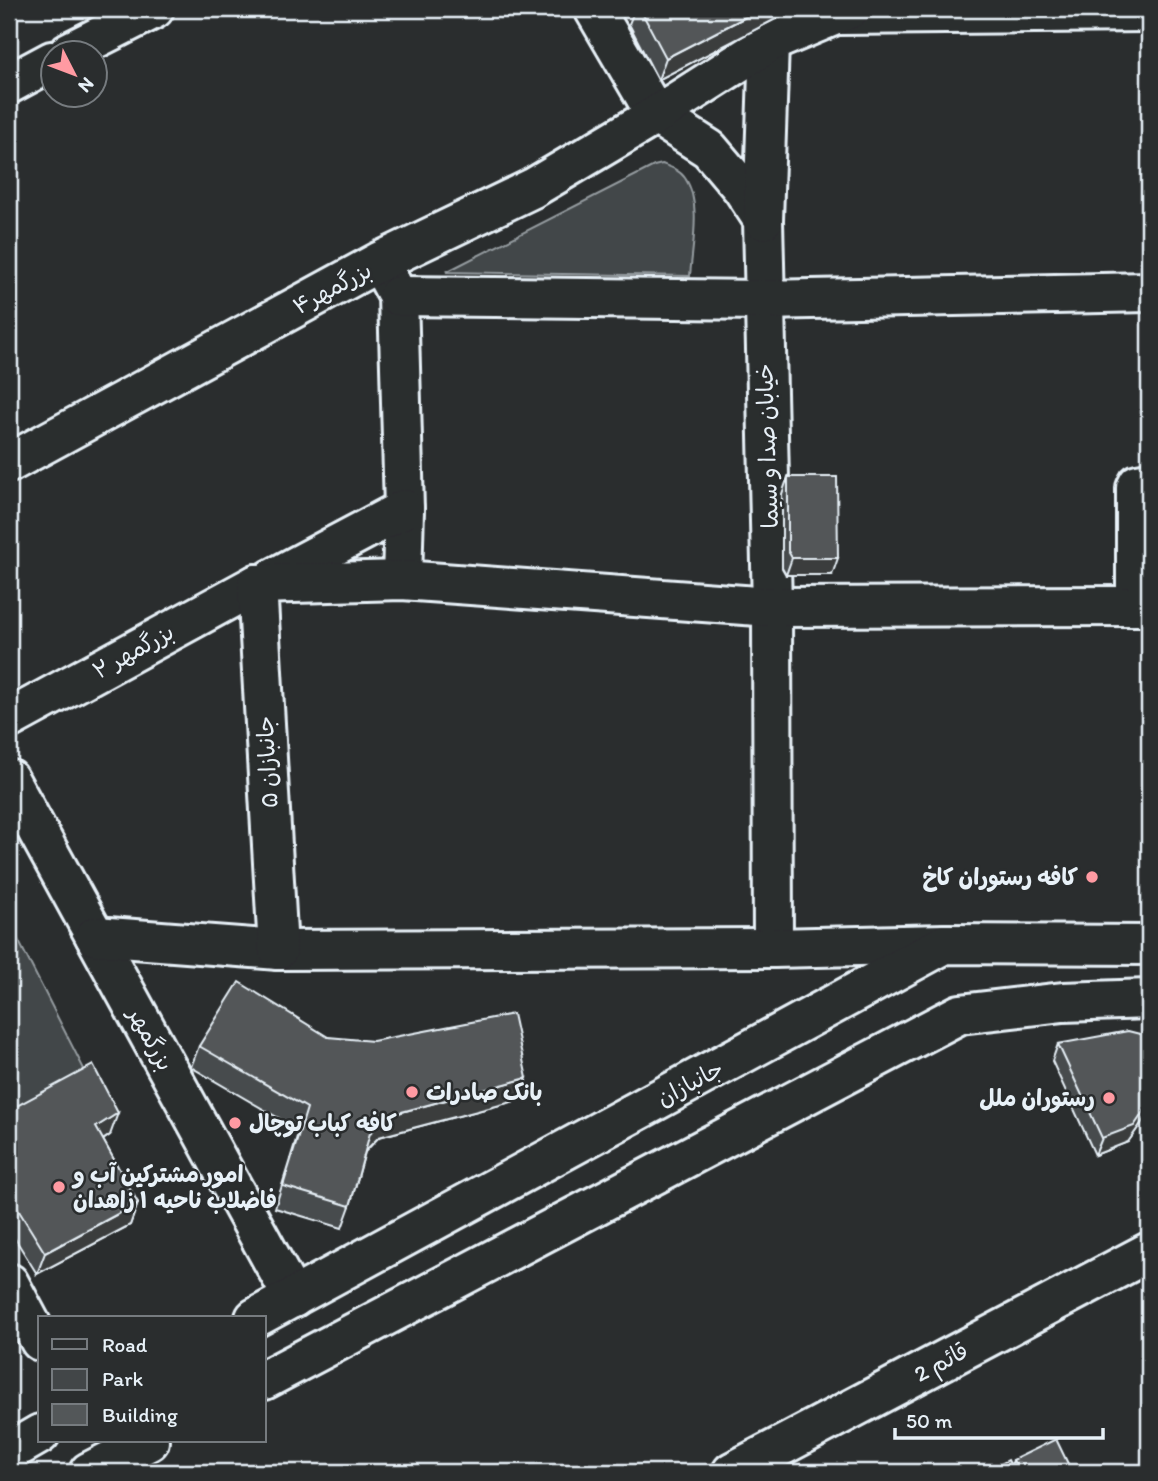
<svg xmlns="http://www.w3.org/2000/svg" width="1158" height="1481" font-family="Itim,'Playpen Sans Arabic',sans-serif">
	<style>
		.green { fill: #424648; stroke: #959ca0; stroke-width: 2 }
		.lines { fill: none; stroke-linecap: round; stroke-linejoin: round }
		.minor-casing { stroke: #e8f1f8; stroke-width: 44 }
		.major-casing { stroke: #e8f1f8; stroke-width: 44 }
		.minor { stroke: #2a2d2e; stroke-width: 38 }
		.major { stroke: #2a2d2e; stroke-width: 38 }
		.wall { fill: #474b4d; stroke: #e8f1f8; stroke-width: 2 }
		.shaded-wall { fill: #3a3d3e; stroke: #e8f1f8; stroke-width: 2 }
		.building { fill: #535759; stroke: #e8f1f8; stroke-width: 2 }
		.poi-dot { fill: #ff9aa2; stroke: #2a2d2e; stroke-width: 2.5 }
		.labels { text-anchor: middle; stroke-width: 5; stroke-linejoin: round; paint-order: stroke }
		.street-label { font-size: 23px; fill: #e8f1f8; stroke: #2a2d2e }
		.poi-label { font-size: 23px; font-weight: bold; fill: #e8f1f8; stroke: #2a2d2e; text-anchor: start }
	</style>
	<rect width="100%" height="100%" fill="#2a2d2e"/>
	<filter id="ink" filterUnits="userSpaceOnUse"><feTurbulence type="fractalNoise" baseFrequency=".0143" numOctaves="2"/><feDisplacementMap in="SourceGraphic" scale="14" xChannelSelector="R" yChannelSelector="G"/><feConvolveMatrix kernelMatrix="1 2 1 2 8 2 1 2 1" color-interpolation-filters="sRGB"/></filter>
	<g filter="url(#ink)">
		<g class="green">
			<path d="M 662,164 C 670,167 680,170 685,178 C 702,202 692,248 690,276 L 446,272 L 654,166 Z"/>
			<path d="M 9,922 L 88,1077 L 9,1118 Z"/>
		</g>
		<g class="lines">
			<defs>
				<g id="minor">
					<path d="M 594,9 L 656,115 L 709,149 L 742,188 L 763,220 L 772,607 L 773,948"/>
					<path d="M 838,15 L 1149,12"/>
					<path d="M 69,52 L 154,9"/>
					<path d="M 9,84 L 52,61"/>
					<path d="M 763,220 L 769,43"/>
					<path d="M 386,274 L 398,296 L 404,509 L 402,580"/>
					<path d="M 398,296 L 763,300 L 1149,292"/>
					<path d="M 9,463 L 379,262 L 533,188 L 656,115 L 769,43 L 850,9"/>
					<path d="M 272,579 L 404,509"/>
					<path d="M 1136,606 L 1136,488 L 1138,484 L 1149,482"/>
					<path d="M 9,719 L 257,584"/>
					<path d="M 9,779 L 293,1298"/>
					<path d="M 95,936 L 278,950 L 773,948 L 945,944"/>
					<path d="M 278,950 L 257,584 L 402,580 L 772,607 L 1149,606"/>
					<path d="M 9,1283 L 40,1341"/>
					<path d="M 732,1472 L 1149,1252"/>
				</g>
				<g id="major">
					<path d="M 255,1318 L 945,944 L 1149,945"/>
					<path d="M 264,1380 L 960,1014 L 1063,1002 L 1149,999"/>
					<path d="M 9,1452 L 40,1434"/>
					<path d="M 89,1472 L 149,1441"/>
				</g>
			</defs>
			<use href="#minor" class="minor-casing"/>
			<use href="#major" class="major-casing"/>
			<use href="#minor" class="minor"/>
			<use href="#major" class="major"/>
		</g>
		<g class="wall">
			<path d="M 635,9 L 795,9 L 658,80 L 629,24 Z"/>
			<path d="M 788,477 L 832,575 L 786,575 L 782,568 L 782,494 Z"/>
			<path d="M 328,1037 L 519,1100 L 379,1137 L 365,1152 L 350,1206 L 342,1228 L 275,1208 L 299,1130 L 191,1067 L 199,1046 Z"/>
			<path d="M 1149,1041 L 1149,1116 L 1145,1118 L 1128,1142 L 1095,1155 L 1052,1061 L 1058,1044 Z"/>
			<path d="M 9,1110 L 110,1135 L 103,1140 L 138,1203 L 130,1225 L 37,1274 L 9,1229 Z"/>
			<path d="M 1013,1460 L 1072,1472 L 986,1472 L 1011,1466 Z"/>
		</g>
		<g class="shaded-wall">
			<path d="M 761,9 L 795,9 L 658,80 L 666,58 Z"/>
			<path d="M 792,558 L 838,558 L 832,575 L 786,575 Z"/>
			<path d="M 527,1078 L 519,1100 L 379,1137 L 362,1154 L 370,1133 L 387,1116 Z"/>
			<path d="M 1149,1104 L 1149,1116 L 1145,1118 L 1128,1142 L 1095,1155 L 1102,1138 Z"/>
			<path d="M 118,1113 L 110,1135 L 89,1149 L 96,1127 Z"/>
			<path d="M 138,1203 L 130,1225 L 37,1274 L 45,1253 Z"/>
		</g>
		<g class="building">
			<path d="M 640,9 L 761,9 L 666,58 Z"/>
			<path d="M 788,477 L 837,477 L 838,558 L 792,558 L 788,551 Z"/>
			<path d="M 239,982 L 328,1037 L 373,1041 L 513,1014 L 527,1078 L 387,1116 L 370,1133 L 350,1206 L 283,1186 L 307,1108 L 199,1046 Z"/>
			<path d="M 1128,1031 L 1148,1036 L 1149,1041 L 1149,1104 L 1134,1126 L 1102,1138 L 1058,1044 Z"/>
			<path d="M 93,1065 L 118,1113 L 96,1127 L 138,1203 L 45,1253 L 9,1195 L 9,1110 Z"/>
			<path d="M 1056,1439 L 1072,1472 L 1019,1472 L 1013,1460 Z"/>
			<path d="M 1008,1460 L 1014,1472 L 986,1472 Z"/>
		</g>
	</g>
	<g class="poi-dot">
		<circle cx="1092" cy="877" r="7"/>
		<circle cx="412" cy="1092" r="7"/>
		<circle cx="1109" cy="1098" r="7"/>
		<circle cx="235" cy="1123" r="7"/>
		<circle cx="59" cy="1187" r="7"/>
	</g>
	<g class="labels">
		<g class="street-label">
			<text transform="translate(332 288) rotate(-28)" y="8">بزرگمهر۴</text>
			<text transform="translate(767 446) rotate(-92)" y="8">خیابان صدا و سیما</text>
			<text transform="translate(133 651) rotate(-29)" y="8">بزرگمهر ۲</text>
			<text transform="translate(267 762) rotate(-93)" y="8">جانبازان ۵</text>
			<text transform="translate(151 1039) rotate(61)" y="8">بزرگمهر</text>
			<text transform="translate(690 1083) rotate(-28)" y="8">جانبازان</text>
			<text transform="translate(941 1362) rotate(-28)" y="8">قائم 2</text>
		</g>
		<g class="poi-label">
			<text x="1078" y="885" text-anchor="end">کافه رستوران کاخ</text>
			<text x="426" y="1100">بانک صادرات</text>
			<text x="1095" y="1106" text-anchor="end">رستوران ملل</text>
			<text x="249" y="1131">کافه کباب توچال</text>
			<text x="73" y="1182">امور مشترکین آب و<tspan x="73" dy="26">فاضلاب ناحیه ۱ زاهدان</tspan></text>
		</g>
	</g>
	<rect width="1158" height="1481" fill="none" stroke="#2a2d2e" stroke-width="35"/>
	<rect x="18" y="18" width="1123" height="1446" fill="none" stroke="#e8f1f8" stroke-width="2.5" filter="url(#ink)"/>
	<rect x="38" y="1316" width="228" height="126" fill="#2a2d2e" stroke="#767b7f" stroke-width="2"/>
	<rect x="52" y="1339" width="35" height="10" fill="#2a2d2e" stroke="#767b7f" stroke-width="2"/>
	<text x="102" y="1352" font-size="21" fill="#e8f1f8">Road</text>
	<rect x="52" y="1369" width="35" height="21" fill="#424648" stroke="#767b7f" stroke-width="2"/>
	<text x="102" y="1386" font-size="21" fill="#e8f1f8">Park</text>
	<rect x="52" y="1404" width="35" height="21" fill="#535759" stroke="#767b7f" stroke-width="2"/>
	<text x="102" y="1422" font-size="21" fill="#e8f1f8">Building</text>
	<g transform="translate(74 74) rotate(132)"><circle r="33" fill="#2a2d2e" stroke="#767b7f" stroke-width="2"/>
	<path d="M0-5L12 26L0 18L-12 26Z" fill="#ff9aa2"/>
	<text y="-10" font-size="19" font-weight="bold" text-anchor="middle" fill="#e8f1f8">N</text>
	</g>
	<path d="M895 1428v10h208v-10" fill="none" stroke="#e8f1f8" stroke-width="3.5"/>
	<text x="906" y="1428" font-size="21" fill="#e8f1f8" stroke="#2a2d2e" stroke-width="5" paint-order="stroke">50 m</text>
</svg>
